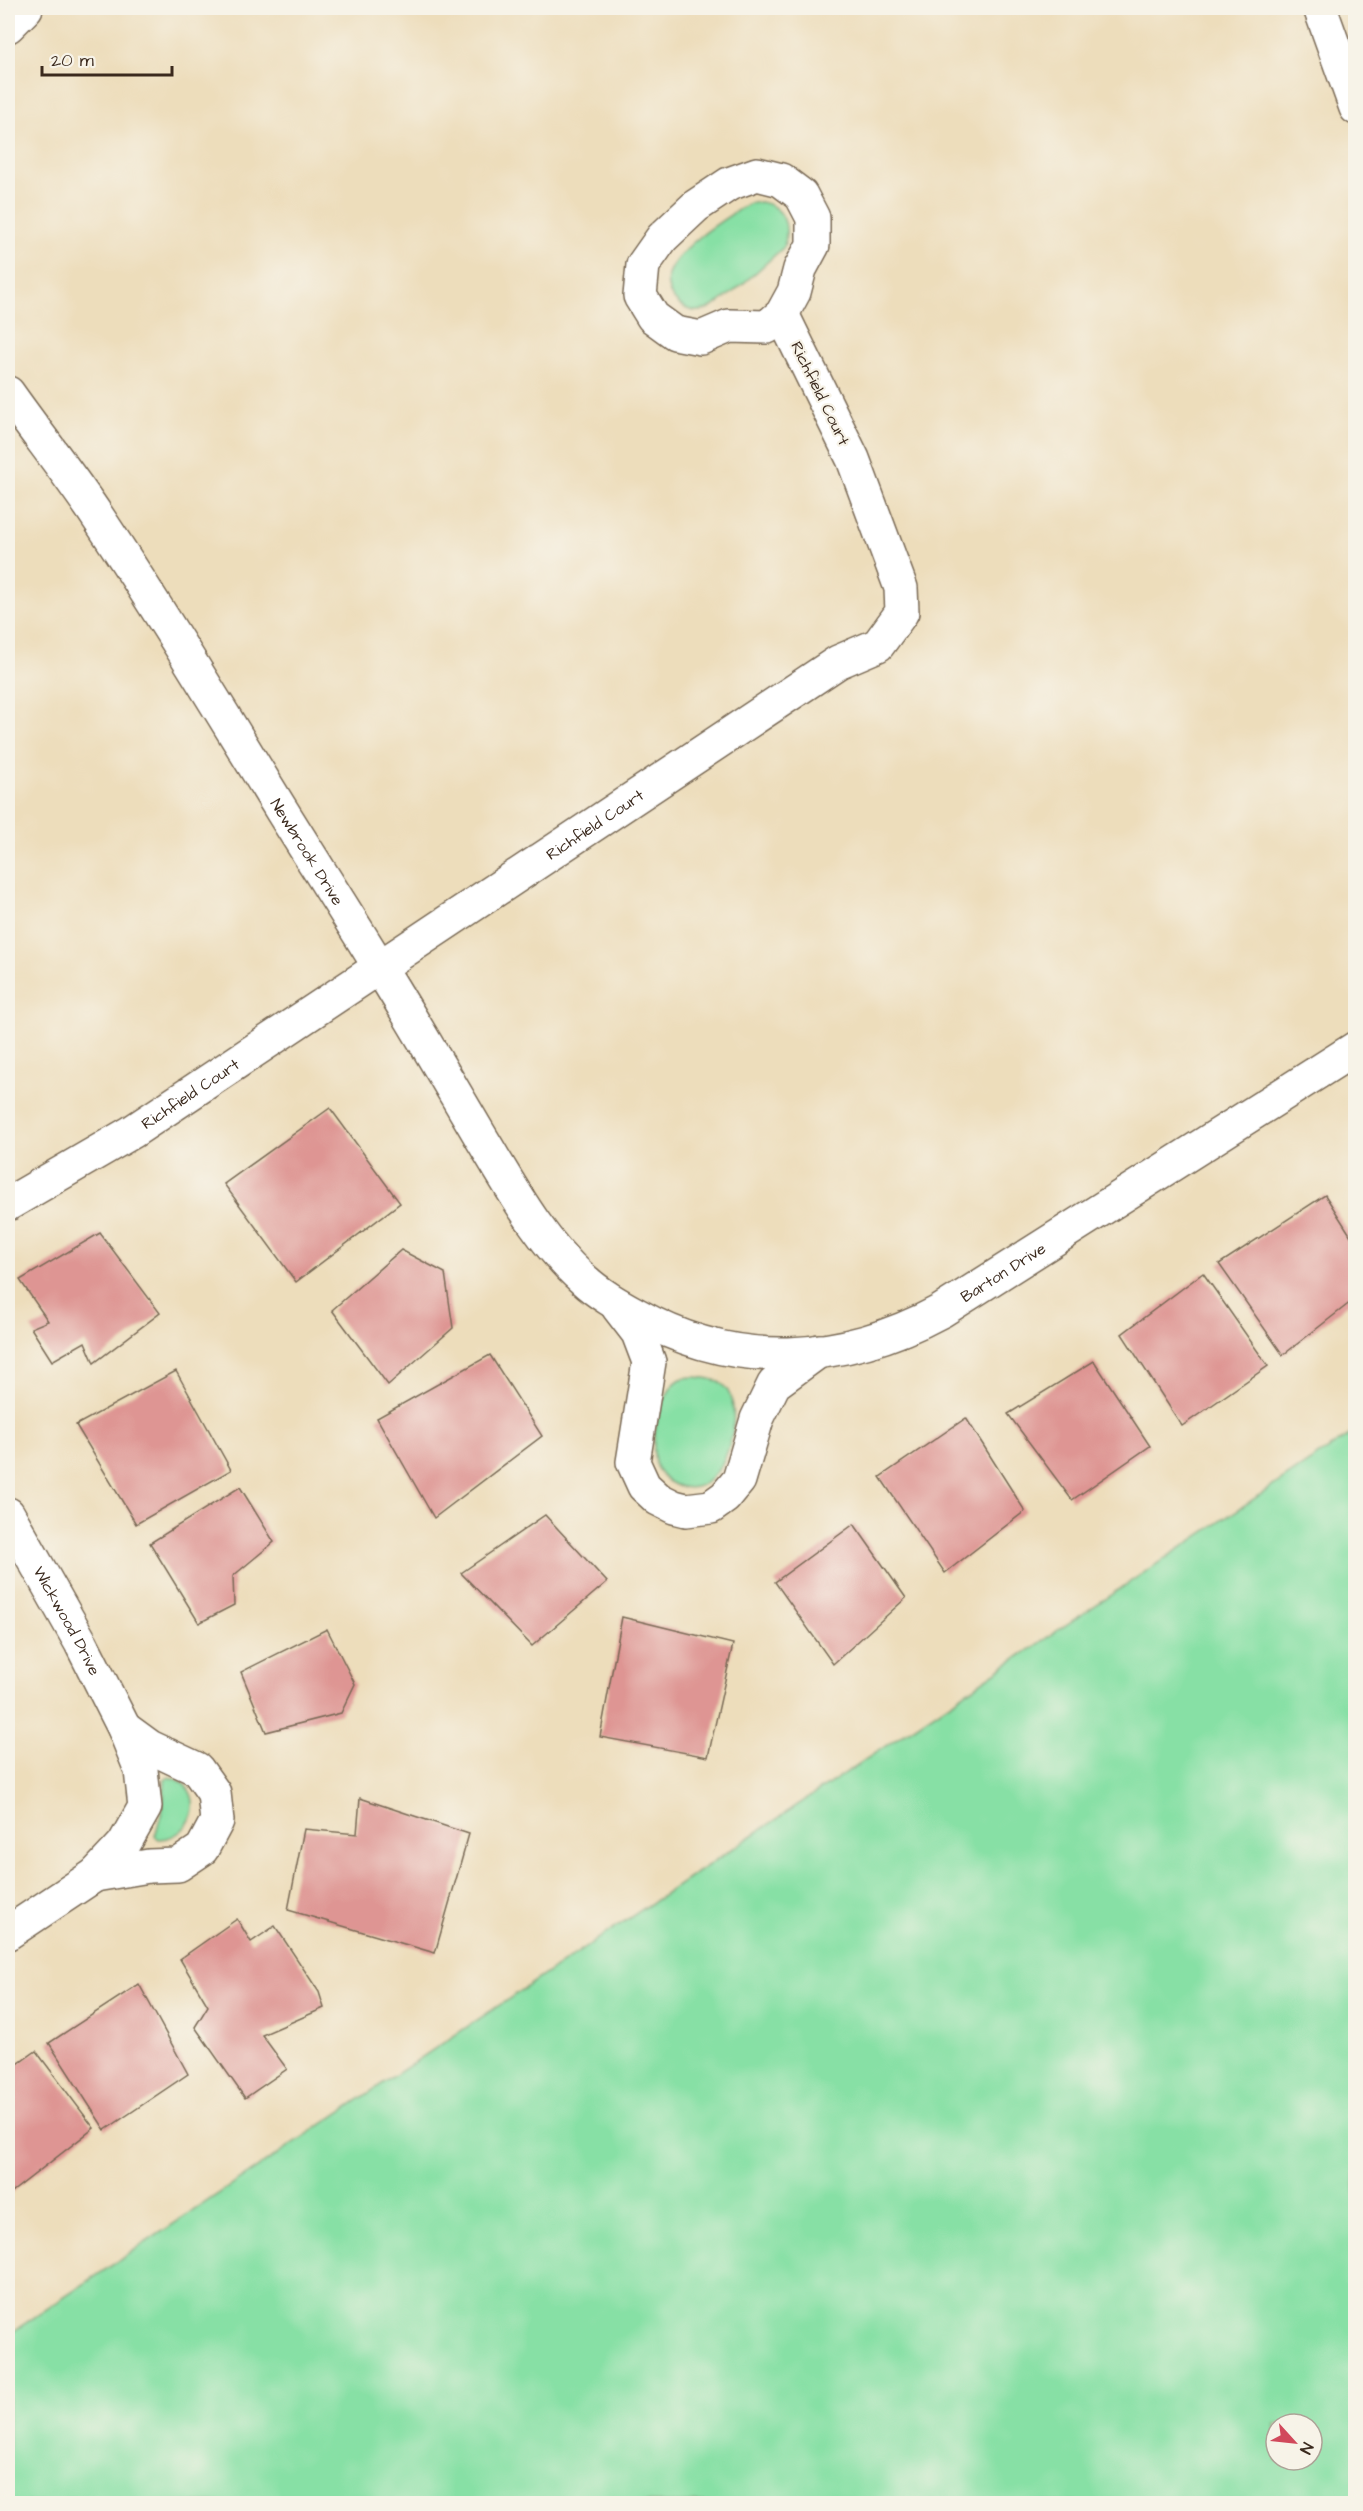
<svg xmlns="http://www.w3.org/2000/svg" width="1363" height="2511" font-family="'Architects Daughter',sans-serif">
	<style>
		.green { fill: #87e0a5; stroke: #618562; stroke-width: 1.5; fill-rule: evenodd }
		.building { fill: #de9593 }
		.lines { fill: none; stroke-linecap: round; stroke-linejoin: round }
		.street-casing { stroke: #796955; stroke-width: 36 }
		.street { stroke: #fff; stroke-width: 33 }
		.labels { text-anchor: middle; stroke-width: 4.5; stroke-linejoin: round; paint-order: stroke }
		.street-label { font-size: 16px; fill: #3b2a1e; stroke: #f7f3e8 }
	</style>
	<rect width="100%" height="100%" fill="#f7f3e8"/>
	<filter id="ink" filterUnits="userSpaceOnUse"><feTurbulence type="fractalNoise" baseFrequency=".0167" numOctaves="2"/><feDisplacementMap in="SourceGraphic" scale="12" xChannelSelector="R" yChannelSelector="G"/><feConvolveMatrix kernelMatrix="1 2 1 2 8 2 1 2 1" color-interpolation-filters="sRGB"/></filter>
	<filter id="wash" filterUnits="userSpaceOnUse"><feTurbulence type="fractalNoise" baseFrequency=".008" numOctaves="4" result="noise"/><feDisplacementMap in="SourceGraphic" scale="24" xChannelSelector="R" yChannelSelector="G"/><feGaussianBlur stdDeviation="1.35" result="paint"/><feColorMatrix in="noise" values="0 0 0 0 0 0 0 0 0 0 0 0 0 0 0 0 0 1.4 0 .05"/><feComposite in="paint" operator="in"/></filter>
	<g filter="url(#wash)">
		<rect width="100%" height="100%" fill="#edddbb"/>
		<g class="green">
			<path d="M 760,202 C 784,206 791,226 783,248 C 762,266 736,293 712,307 C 686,322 656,291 672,266 C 689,240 722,221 747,204 Z"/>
			<path d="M 694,1377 C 704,1378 717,1378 724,1386 C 747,1408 727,1497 682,1487 C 673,1485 664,1479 659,1472 C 646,1453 659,1390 681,1379 C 684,1378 690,1377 694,1377 Z"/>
			<path d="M 1355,1431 L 1355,2503 L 8,2503 L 8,2335 ZM 1276,2424 L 1312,2424 L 1312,2460 L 1276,2460 Z"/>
			<path d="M 168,1777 C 208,1785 197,1838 159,1839 L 155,1836 L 163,1808 L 165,1779 Z"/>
		</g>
		<g id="blocks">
			<g class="building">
				<path d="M 330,1108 L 400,1203 L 296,1282 L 224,1184 Z"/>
				<path d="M 1325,1195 L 1356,1244 L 1356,1298 L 1283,1355 L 1219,1264 Z"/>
				<path d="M 100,1233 L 160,1313 L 94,1363 L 85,1342 L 52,1361 L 31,1328 L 48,1321 L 20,1280 Z"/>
				<path d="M 401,1250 L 445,1273 L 453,1328 L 388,1385 L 332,1310 Z"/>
				<path d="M 1203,1273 L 1268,1366 L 1182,1426 L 1122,1334 Z"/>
				<path d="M 490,1355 L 542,1436 L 434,1518 L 377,1418 Z"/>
				<path d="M 1094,1361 L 1150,1446 L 1072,1500 L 1008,1414 Z"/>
				<path d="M 176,1371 L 231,1470 L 136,1524 L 76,1425 Z"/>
				<path d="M 966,1418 L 1025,1511 L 945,1573 L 880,1477 Z"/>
				<path d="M 240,1487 L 274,1542 L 233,1576 L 234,1605 L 199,1623 L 150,1543 Z"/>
				<path d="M 545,1515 L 607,1582 L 532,1646 L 461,1573 Z"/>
				<path d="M 854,1524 L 906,1598 L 833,1664 L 775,1582 Z"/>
				<path d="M 622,1617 L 733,1644 L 708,1757 L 600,1737 Z"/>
				<path d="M 327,1629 L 355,1684 L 341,1713 L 266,1732 L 241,1672 Z"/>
				<path d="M 360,1798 L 469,1834 L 435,1953 L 288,1910 L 304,1829 L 357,1834 Z"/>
				<path d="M 237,1919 L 251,1942 L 275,1926 L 319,1992 L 324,2008 L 262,2035 L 287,2069 L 245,2098 L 195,2027 L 208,2006 L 180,1959 Z"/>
				<path d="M 139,1984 L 188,2074 L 105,2130 L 49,2043 Z"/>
				<path d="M 36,2051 L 94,2128 L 8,2195 L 8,2071 Z"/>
			</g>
		</g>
	</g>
	<g filter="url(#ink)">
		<use href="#blocks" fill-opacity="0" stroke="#796955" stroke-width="1.5"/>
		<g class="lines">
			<defs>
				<g id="street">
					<path d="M 1320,8 L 1356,108"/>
					<path d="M 8,26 L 26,8"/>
					<path d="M 757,174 L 781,180 L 801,195 L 813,218 L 813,245 L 800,269 L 794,292 L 782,314 L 767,327 L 729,326 L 701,338 L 675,333 L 653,317 L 640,296 L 643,265 L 662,238 L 696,206 L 729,184 Z"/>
					<path id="s1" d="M 8,393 C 37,434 69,474 97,516 C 162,613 221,712 282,811 C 315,864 349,917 382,971 C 416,1026 449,1083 482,1139 C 511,1187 540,1241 583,1279 C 599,1294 619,1305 637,1315 C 735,1371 843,1364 941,1311 L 1356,1048"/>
					<path id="s2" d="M 8,1204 L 132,1132 L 838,662 L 878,645 L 902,612 L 901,588 L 853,459 L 782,314"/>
					<path d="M 618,1307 L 638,1333 L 649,1362 L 633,1462 L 644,1486 L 658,1499 L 674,1507 L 686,1510 L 711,1507 L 725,1497 L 739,1480 L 757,1419 L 774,1384 L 819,1351"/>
					<path id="s3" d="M 8,1514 L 81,1643 L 124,1728 L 141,1770 L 145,1807 L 124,1844 L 95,1875 L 8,1933"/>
					<path d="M 95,1875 L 149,1866 L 178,1865 L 202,1849 L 217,1821 L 214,1793 L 197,1769 L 150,1747 L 124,1728"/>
				</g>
			</defs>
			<use href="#street" class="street-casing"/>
			<use href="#street" class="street"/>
		</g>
	</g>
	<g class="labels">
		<g class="street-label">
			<text transform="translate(821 393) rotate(64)" y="6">Richfield Court</text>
			<text dy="6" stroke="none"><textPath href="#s2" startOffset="699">Richfield Court</textPath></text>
			<text dy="6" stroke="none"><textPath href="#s1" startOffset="548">Newbrook Drive</textPath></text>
			<text dy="6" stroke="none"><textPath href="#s2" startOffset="213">Richfield Court</textPath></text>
			<text dy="6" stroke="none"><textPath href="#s1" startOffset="1514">Barton Drive</textPath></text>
			<text dy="6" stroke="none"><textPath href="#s3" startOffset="122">Wickwood Drive</textPath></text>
		</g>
	</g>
	<rect width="1363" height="2511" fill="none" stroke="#f7f3e8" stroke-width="30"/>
	<g transform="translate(1294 2442) rotate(117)"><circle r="28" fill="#f7f3e8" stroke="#aca397" stroke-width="1.5"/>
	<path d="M0-4.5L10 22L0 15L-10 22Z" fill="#d1495b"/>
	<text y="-9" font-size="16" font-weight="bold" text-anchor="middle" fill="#3b2a1e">N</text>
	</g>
	<path d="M42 66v9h130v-9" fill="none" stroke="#3b2a1e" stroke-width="3"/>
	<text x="51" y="66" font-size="18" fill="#3b2a1e" stroke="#f7f3e8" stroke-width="4.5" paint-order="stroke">20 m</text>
</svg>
